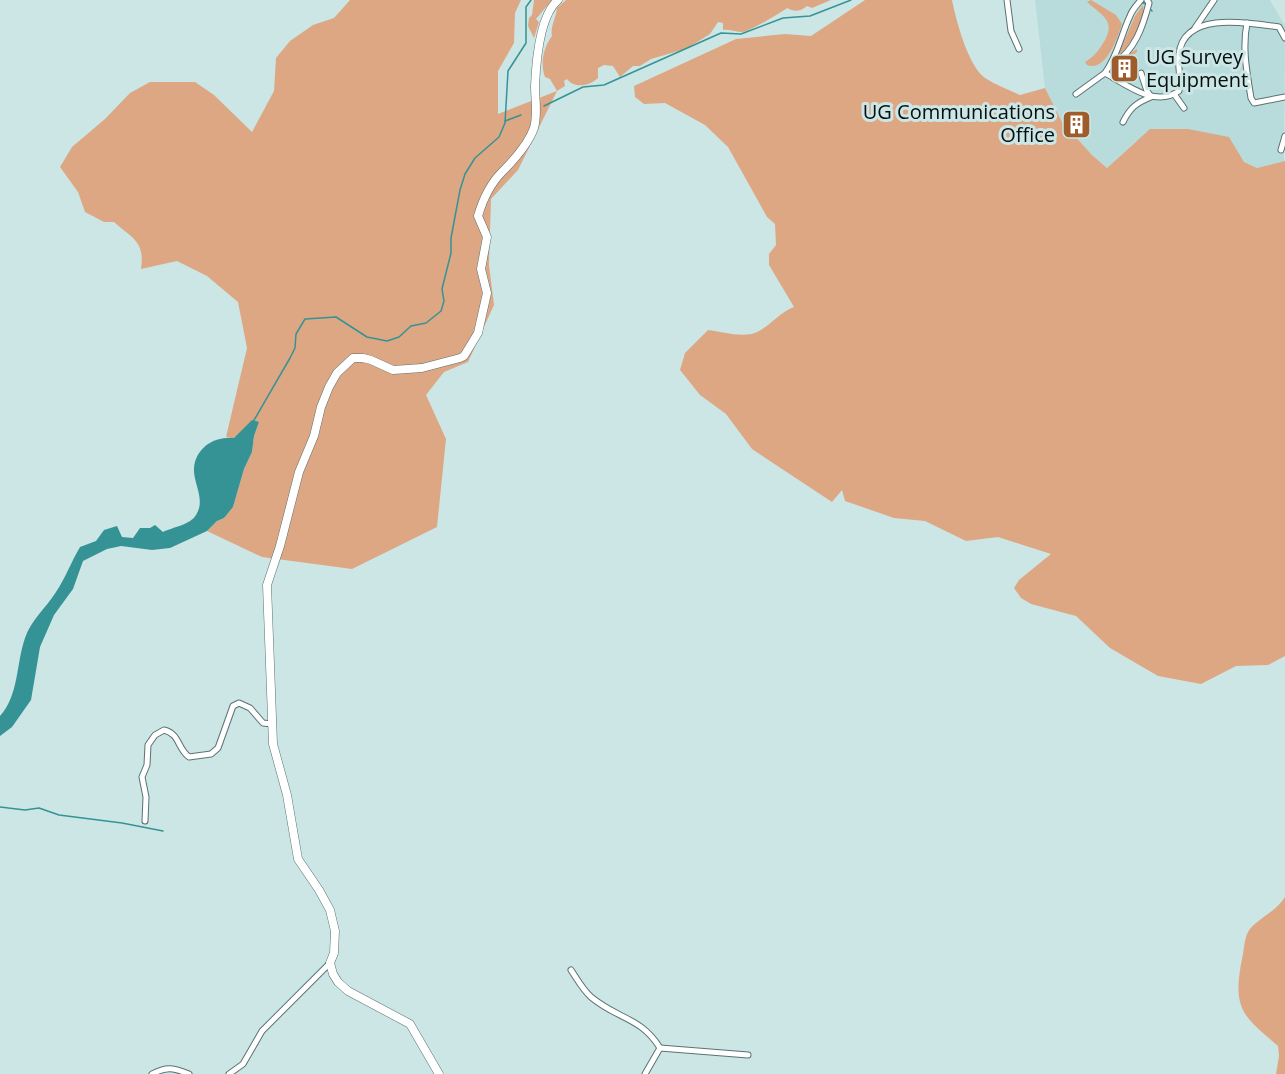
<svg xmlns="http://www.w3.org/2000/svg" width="1285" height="1074" font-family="'Open Sans',sans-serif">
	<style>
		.built { fill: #b8dcdc }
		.green { fill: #dda783 }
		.water { fill: #359395 }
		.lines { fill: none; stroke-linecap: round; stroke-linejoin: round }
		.stream { stroke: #359395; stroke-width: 1.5 }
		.street-casing { stroke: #5b7272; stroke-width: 7 }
		.secondary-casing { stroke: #5b7272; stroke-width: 9 }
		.street { stroke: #fff; stroke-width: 5 }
		.secondary { stroke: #fff; stroke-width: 8 }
		.labels { text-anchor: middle; stroke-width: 6; stroke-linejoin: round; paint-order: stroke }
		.poi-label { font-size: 20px; fill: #060f0f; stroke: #cce6e6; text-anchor: start }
	</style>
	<rect width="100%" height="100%" fill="#cce6e6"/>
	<path class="built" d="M 1035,0 L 1270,0 L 1285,26 L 1284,162 L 1257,168 L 1243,162 L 1229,137 L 1136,141 L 1107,168 L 1092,155 L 1062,122 L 1045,88 Z"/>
	<g class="green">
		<path d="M 350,0 L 521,0 L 515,13 L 514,43 L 498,71 L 498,114 L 557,91 L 550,79 L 545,77 C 540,64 543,48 552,36 C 550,26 556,19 557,8 L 566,0 L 831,0 L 812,8 L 807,6 C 799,12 795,12 787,8 C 784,11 751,30 746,31 C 739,34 731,29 723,30 L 723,23 L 718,22 L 710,34 L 694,44 L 685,49 L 651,59 L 640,66 L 633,66 L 620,77 L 613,66 L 604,65 L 598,68 L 598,78 C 590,86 574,89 567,79 L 564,81 L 565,86 L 557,91 L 518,170 L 491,199 L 489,265 L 494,305 L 468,362 L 444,372 L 426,395 L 446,439 L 437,527 L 352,569 L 262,557 L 207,531 L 217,521 L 224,518 L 233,507 L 244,469 L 252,452 L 254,436 L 259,422 L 234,438 L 226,437 L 247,348 L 238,302 L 207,276 L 177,261 L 141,269 C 145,241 133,239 114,222 L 104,222 L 85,212 L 78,192 L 60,167 L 72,147 L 105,119 L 130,93 L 150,82 L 195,82 L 214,95 L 252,132 L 274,91 L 276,58 L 290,41 L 313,25 L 334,18 Z"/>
		<path d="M 534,0 L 552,0 L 536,19 L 539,22 L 534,38 L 528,26 L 529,18 L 532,15 Z"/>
		<path d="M 865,0 L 952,0 C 956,20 968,66 985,78 C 996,85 1009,90 1020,95 L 1045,88 L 1062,122 L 1092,155 L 1107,168 L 1150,129 L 1188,129 L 1229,137 L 1244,162 L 1257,168 L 1285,161 L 1285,656 L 1268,665 L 1236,666 L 1201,684 L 1158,676 L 1110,648 L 1076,616 L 1031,604 L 1021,598 L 1014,588 L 1019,580 L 1051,554 L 998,537 L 966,541 L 925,521 L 894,518 L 845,501 L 842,490 L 832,502 L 752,449 L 726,414 L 700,395 L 680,370 L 685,353 L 708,330 C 723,332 746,339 759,331 C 772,324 780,312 794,307 L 769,265 L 769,254 L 776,245 L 775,224 L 767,217 L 728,147 L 705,125 L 665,103 L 644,104 L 635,97 L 634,86 L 736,39 L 785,34 L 811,36 Z"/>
		<path d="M 1091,0 L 1116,15 L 1122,24 C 1117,39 1106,72 1087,65 L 1085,62 C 1095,56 1099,50 1105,40 C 1116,20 1101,15 1087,2 Z"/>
		<path d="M 1143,5 C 1145,23 1130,45 1117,58 L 1135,16 Z"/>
		<path d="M 1137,49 L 1137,52 L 1125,61 L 1116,72 L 1121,76 L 1124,72 L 1135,82 L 1119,77 L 1114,72 L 1114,67 L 1124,57 Z"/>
		<path d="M 1285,897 L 1285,1074 L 1276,1074 L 1279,1056 L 1278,1046 C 1243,1016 1232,1009 1242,959 C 1244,952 1244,939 1248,932 C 1255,920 1276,912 1285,897 Z"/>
	</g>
	<path class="water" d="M 252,420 L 259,422 L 254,436 L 252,452 L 244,469 L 233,507 L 224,518 L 217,521 L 207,531 L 170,548 L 152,550 L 121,546 L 107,549 L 83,561 L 73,589 L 54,615 L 40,647 L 31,700 L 12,727 L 0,736 L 0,716 C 19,695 16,664 25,638 C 31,620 46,608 56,592 C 66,577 71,562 80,547 L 96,541 L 104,530 L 117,526 L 122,537 L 133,538 L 140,528 L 150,528 L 155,525 L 163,532 C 173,527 190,525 196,515 C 206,499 193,484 194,468 C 196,447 215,436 234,438 Z"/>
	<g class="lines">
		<g class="stream">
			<path d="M 1143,3 L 1146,4"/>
			<path d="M 1150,9 L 1152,11"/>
			<path d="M 544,106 L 583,87 L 604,85 L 721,33 L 741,34 L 783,18 L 810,16 L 851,0"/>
			<path d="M 505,121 L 521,115"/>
			<path d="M 253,422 L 290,358 L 295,348 L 296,334 L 305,319 L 336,317 L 367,337 L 387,341 L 399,337 L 411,326 L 426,323 L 441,311 L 444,301 L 442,289 L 451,253 L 451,238 L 460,190 L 465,174 L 475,158 L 499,137 L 505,123 L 508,71 L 526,43 L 526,7 L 531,0"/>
			<path d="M 0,807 L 25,810 L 39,808 L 59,815 L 122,823 L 163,831"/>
		</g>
		<defs>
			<g id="street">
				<path d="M 1007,0 L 1011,31 L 1019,49"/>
				<path d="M 1141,0 C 1137,5 1132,10 1130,16 C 1121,35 1118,55 1105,73 C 1127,85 1155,108 1179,91 C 1182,79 1177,66 1179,54 C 1184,10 1250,23 1279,27 L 1285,38"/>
				<path d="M 1247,23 C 1242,49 1247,73 1251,98 L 1254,103 L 1285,97"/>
				<path d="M 1195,28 L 1214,0"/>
				<path d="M 1113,64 C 1135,51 1143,26 1149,3 L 1147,0"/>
				<path d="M 1076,94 L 1105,73"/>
				<path d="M 1174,94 L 1184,108"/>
				<path d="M 1123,122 C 1130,108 1136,103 1151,97 L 1147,91 L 1141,73"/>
				<path d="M 1281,150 L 1285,136"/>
				<path d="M 145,821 L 146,797 L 142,777 L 147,765 L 148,745 L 155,735 L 164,730 C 180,734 177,748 189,757 L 211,754 L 218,748 L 233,706 L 239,703 L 250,708 L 263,723 L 272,724"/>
				<path d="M 571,970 C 577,979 583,990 591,997 C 617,1019 641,1017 660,1048"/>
				<path d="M 660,1048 L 748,1055"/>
				<path d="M 152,1074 C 167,1066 174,1068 189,1074"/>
				<path d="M 229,1074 L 243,1064 L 262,1031 L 330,963"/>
				<path d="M 645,1074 L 660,1048"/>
			</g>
			<path id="secondary" d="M 439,1074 L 410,1024 L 348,991 L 338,982 L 333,974 L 330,963 L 334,953 L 335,931 L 330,910 L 319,890 L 298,859 L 287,795 L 273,744 L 267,585 L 280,546 L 299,472 L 314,436 L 321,407 L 329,387 L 337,373 L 353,358 L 363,358 L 371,360 L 393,370 L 422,368 L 460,358 L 464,356 L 478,333 L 487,293 L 481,269 L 487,237 L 478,216 C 483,199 490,184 502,172 C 514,160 528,145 534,128 C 538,114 535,100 535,86 C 536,63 539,16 558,0"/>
		</defs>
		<use href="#street" class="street-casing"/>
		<use href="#secondary" class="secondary-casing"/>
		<use href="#street" class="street"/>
		<use href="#secondary" class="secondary"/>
	</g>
	<defs>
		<symbol id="building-square" viewBox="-11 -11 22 22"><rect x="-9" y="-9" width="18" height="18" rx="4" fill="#9f5c2b" stroke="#cce6e6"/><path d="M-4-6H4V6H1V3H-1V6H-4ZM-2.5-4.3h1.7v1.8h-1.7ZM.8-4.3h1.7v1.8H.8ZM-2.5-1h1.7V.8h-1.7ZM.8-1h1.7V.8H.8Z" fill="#fff"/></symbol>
	</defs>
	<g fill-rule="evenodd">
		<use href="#building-square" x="1108" y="52" width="33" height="33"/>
		<use href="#building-square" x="1060" y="108" width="33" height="33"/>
	</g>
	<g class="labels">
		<g class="poi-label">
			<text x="1146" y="64">UG Survey<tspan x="1146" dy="23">Equipment</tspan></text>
			<text x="1055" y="119" text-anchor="end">UG Communications<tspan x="1055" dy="23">Office</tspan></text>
		</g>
	</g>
</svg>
